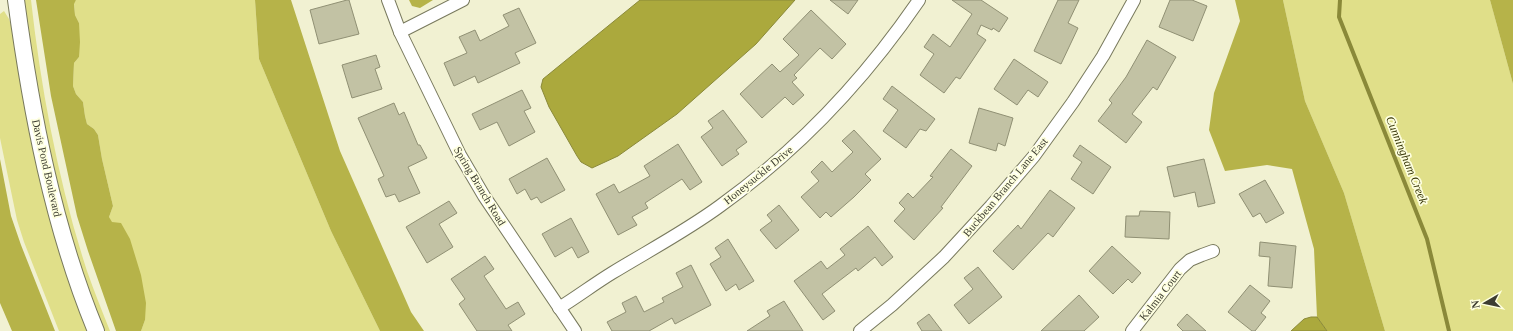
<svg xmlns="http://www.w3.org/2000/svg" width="1513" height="331" font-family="'Times New Roman',serif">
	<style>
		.green { fill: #e0df89 }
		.forest { fill: #b6b349 }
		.water { fill: #aba93d; stroke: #8a8939 }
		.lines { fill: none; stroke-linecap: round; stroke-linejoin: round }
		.stream { stroke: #8a8939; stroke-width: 4 }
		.building { fill: #c2c2a4; stroke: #909074 }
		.minor-casing { stroke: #78795d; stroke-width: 14 }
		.tertiary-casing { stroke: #78795d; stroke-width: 18 }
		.minor { stroke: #fff; stroke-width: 12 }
		.tertiary { stroke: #fff; stroke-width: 16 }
		.labels { text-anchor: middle; stroke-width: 3.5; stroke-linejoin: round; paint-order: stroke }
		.street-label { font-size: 11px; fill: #3d3d31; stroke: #feffdf }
		.water-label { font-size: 12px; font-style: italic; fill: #353406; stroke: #feffdf }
	</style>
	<rect width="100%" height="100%" fill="#f1f1d2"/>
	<g class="green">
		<path d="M 24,0 L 31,0 C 41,90 59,185 87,271 C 94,291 102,311 110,331 L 103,331 C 81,269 60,206 47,141 C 37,95 30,47 24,0 Z"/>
		<path d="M 76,0 L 255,0 L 259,59 L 331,231 L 380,331 L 141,331 L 145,320 L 109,217 L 113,206 L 102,159 L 98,135 L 94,129 L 87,124 L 85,116 L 83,102 L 76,94 L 73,86 L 74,63 L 79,57 L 79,23 L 75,15 L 74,3 Z"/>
		<path d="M 1283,0 L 1490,0 L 1513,84 L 1513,331 L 1385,331 L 1344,193 L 1305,101 Z"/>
		<path d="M 4,11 L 9,19 L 12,28 L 72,290 L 87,331 L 59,331 L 24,242 L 17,220 L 0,138 L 0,14 Z"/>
	</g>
	<g class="forest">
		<path d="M 36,0 L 76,0 L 74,4 L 75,15 L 79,23 L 80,42 L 79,57 L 74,63 L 73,86 L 76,94 L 83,102 L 85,116 L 87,124 L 94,129 L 98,135 L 102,159 L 113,206 L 109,217 L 112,222 L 121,223 L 130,239 L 141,275 L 146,303 L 145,320 L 141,331 L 116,331 L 88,251 L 77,216 L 51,96 Z"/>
		<path d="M 255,0 L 291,0 L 340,151 L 411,312 L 424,331 L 380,331 L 331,231 L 259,59 Z"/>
		<path d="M 409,0 L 433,0 L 420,8 L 412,6 Z"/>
		<path d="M 1235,0 L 1283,0 L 1305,101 L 1344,193 L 1385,331 L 1327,331 L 1317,317 L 1314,249 L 1292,169 L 1267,165 L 1225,171 L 1209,130 L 1214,93 L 1240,21 Z"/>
		<path d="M 1490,0 L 1513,0 L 1513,84 Z"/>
		<path d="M 0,159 L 11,216 L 21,245 L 55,331 L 12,331 L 0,303 Z"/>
	</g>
	<g class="water">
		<path d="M 640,0 L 795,0 L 756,44 L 677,114 L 618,156 L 592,168 L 581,162 L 577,156 L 549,107 L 541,87 L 543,79 Z"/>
		<path d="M 1311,317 L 1317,317 L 1327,331 L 1291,331 L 1304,319 Z"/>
	</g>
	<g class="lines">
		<path class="stream" d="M 1340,0 L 1339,17 L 1427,239 L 1449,331"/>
	</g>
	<g class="building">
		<path d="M 347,0 L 349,0 L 359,34 L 319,44 L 310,10 Z"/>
		<path d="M 830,0 L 858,0 L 848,14 Z"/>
		<path d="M 952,0 L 981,0 L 1008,18 L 999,32 L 993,28 L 992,30 L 981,25 L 977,34 L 986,40 L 960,79 L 956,77 L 944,93 L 920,75 L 934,54 L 924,47 L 933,34 L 950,47 L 972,14 Z"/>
		<path d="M 1058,0 L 1079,0 L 1068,23 L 1078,28 L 1061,64 L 1034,51 Z"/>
		<path d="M 1170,0 L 1192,0 L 1207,6 L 1193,41 L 1159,27 Z"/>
		<path d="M 519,8 L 536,43 L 515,53 L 520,63 L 478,83 L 475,76 L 454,86 L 444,63 L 467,53 L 459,37 L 475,30 L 480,41 L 509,26 L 503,15 Z"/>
		<path d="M 811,10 L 846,44 L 832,59 L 820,48 L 794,75 L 797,78 L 792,82 L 804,95 L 793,105 L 785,97 L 762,118 L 740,94 L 772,64 L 780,72 L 799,55 L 783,39 Z"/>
		<path d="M 1147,40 L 1176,57 L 1157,90 L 1153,87 L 1132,114 L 1142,122 L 1126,143 L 1098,121 L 1112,103 L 1109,100 L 1126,77 Z"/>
		<path d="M 376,55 L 380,67 L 375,69 L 382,89 L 352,98 L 342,65 Z"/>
		<path d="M 1014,59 L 1048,82 L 1038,97 L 1028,90 L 1017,105 L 994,89 Z"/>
		<path d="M 892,86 L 935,119 L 926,131 L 920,129 L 906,148 L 883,131 L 898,110 L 883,99 Z"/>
		<path d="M 522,90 L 531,108 L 524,111 L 535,132 L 509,146 L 497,122 L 480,130 L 472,114 Z"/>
		<path d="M 394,103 L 399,115 L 404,112 L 418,145 L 420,145 L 427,158 L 408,167 L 420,193 L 399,202 L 395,194 L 386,197 L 378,179 L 384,176 L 358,118 Z"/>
		<path d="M 979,108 L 1013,118 L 1005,146 L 998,143 L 996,151 L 969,143 Z"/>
		<path d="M 723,110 L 747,142 L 736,150 L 739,154 L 722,166 L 701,137 L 713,128 L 708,121 Z"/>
		<path d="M 854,130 L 881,159 L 865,174 L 871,180 L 854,197 L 831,217 L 826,212 L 820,218 L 801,197 L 819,181 L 811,172 L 822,161 L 832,172 L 853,152 L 842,141 Z"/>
		<path d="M 678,144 L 702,182 L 690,190 L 682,179 L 645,203 L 648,208 L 632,217 L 637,225 L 618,235 L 596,194 L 614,184 L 619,193 L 650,176 L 644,166 Z"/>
		<path d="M 1080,145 L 1111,167 L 1093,194 L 1071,179 L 1082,162 L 1073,156 Z"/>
		<path d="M 951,149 L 972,166 L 941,207 L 943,208 L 914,240 L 894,221 L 905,209 L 899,203 L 908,193 L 913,198 L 933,177 L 930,176 Z"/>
		<path d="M 547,158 L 565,190 L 541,203 L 537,197 L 531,200 L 525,189 L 517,194 L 509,179 Z"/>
		<path d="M 1204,159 L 1215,203 L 1198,207 L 1195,192 L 1174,197 L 1167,167 Z"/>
		<path d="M 1265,180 L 1284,213 L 1266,223 L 1260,213 L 1253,217 L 1239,194 Z"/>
		<path d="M 1050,190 L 1075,208 L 1053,237 L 1048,233 L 1013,270 L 993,251 L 1018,225 L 1021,229 Z"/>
		<path d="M 449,201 L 457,213 L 439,224 L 453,247 L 427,263 L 406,227 Z"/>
		<path d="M 779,205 L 799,230 L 776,249 L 760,230 L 772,221 L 767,215 Z"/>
		<path d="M 1140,211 L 1170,212 L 1169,239 L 1125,237 L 1126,216 L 1139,216 Z"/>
		<path d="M 571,218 L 589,252 L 578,258 L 572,247 L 555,257 L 542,234 Z"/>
		<path d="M 868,226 L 893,257 L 882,266 L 875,257 L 858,271 L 856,268 L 822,294 L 835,311 L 823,320 L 794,281 L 821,261 L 827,269 L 845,255 L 840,249 Z"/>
		<path d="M 728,239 L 754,281 L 739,290 L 736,284 L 726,291 L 710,264 L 721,257 L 715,248 Z"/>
		<path d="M 1260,242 L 1296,246 L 1292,288 L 1268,286 L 1270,257 L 1259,256 Z"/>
		<path d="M 1112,246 L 1141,273 L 1132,283 L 1128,279 L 1113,294 L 1089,271 Z"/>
		<path d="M 485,256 L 494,269 L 484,276 L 506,309 L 518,302 L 525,314 L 508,325 L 512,331 L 477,331 L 459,304 L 465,299 L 451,279 Z"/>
		<path d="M 691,265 L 711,305 L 675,324 L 672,318 L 649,331 L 612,331 L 607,322 L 626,312 L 622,303 L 636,296 L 644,312 L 664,302 L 662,298 L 683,287 L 676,273 Z"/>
		<path d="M 978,267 L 1002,297 L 969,324 L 954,305 L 973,289 L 964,278 Z"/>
		<path d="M 1250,285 L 1270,301 L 1261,313 L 1266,317 L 1255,331 L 1252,331 L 1228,312 Z"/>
		<path d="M 1079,295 L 1099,317 L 1084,331 L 1041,331 Z"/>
		<path d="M 784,301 L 803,331 L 747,331 L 770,316 L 767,311 Z"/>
		<path d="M 929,314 L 942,331 L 922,331 L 917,323 Z"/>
		<path d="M 1187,314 L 1206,331 L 1183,331 L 1177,325 Z"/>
	</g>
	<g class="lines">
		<defs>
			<g id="minor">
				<path d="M 388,0 L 400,32 L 460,155 L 484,196 L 575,331"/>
				<path d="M 400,32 L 463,0"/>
				<path d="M 559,308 C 577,297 594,284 612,273 C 648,251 686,231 720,206 C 798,150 865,79 919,0"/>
				<path d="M 860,331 L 892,305 L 944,257 L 991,206 L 1034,156 L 1073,102 L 1103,56 L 1134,0"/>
				<path d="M 1132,331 L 1180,269 L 1190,260 L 1202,255 L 1213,251"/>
			</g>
			<path id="tertiary" d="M 16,0 C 31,111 53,227 96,331"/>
		</defs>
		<use href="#minor" class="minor-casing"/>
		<use href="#tertiary" class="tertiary-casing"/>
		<use href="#minor" class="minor"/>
		<use href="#tertiary" class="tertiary"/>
	</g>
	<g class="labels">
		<g class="street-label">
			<text transform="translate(47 168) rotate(77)" y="4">Davis Pond Boulevard</text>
			<text transform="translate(758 175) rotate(-39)" y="4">Honeysuckle Drive</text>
			<text transform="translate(480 186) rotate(59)" y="4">Spring Branch Road</text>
			<text transform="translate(1005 187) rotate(-50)" y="4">Buckbean Branch Lane East</text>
			<text transform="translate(1160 295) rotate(-52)" y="4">Kalmia Court</text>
		</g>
		<g class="water-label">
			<text transform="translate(1407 160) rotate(68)" y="4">Cunningham Creek</text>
		</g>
	</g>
	<g transform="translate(1485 303) rotate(261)" stroke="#feffdf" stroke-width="3" paint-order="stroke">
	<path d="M0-3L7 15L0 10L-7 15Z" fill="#3d3d31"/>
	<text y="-6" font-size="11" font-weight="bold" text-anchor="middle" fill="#3d3d31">N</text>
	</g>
</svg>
